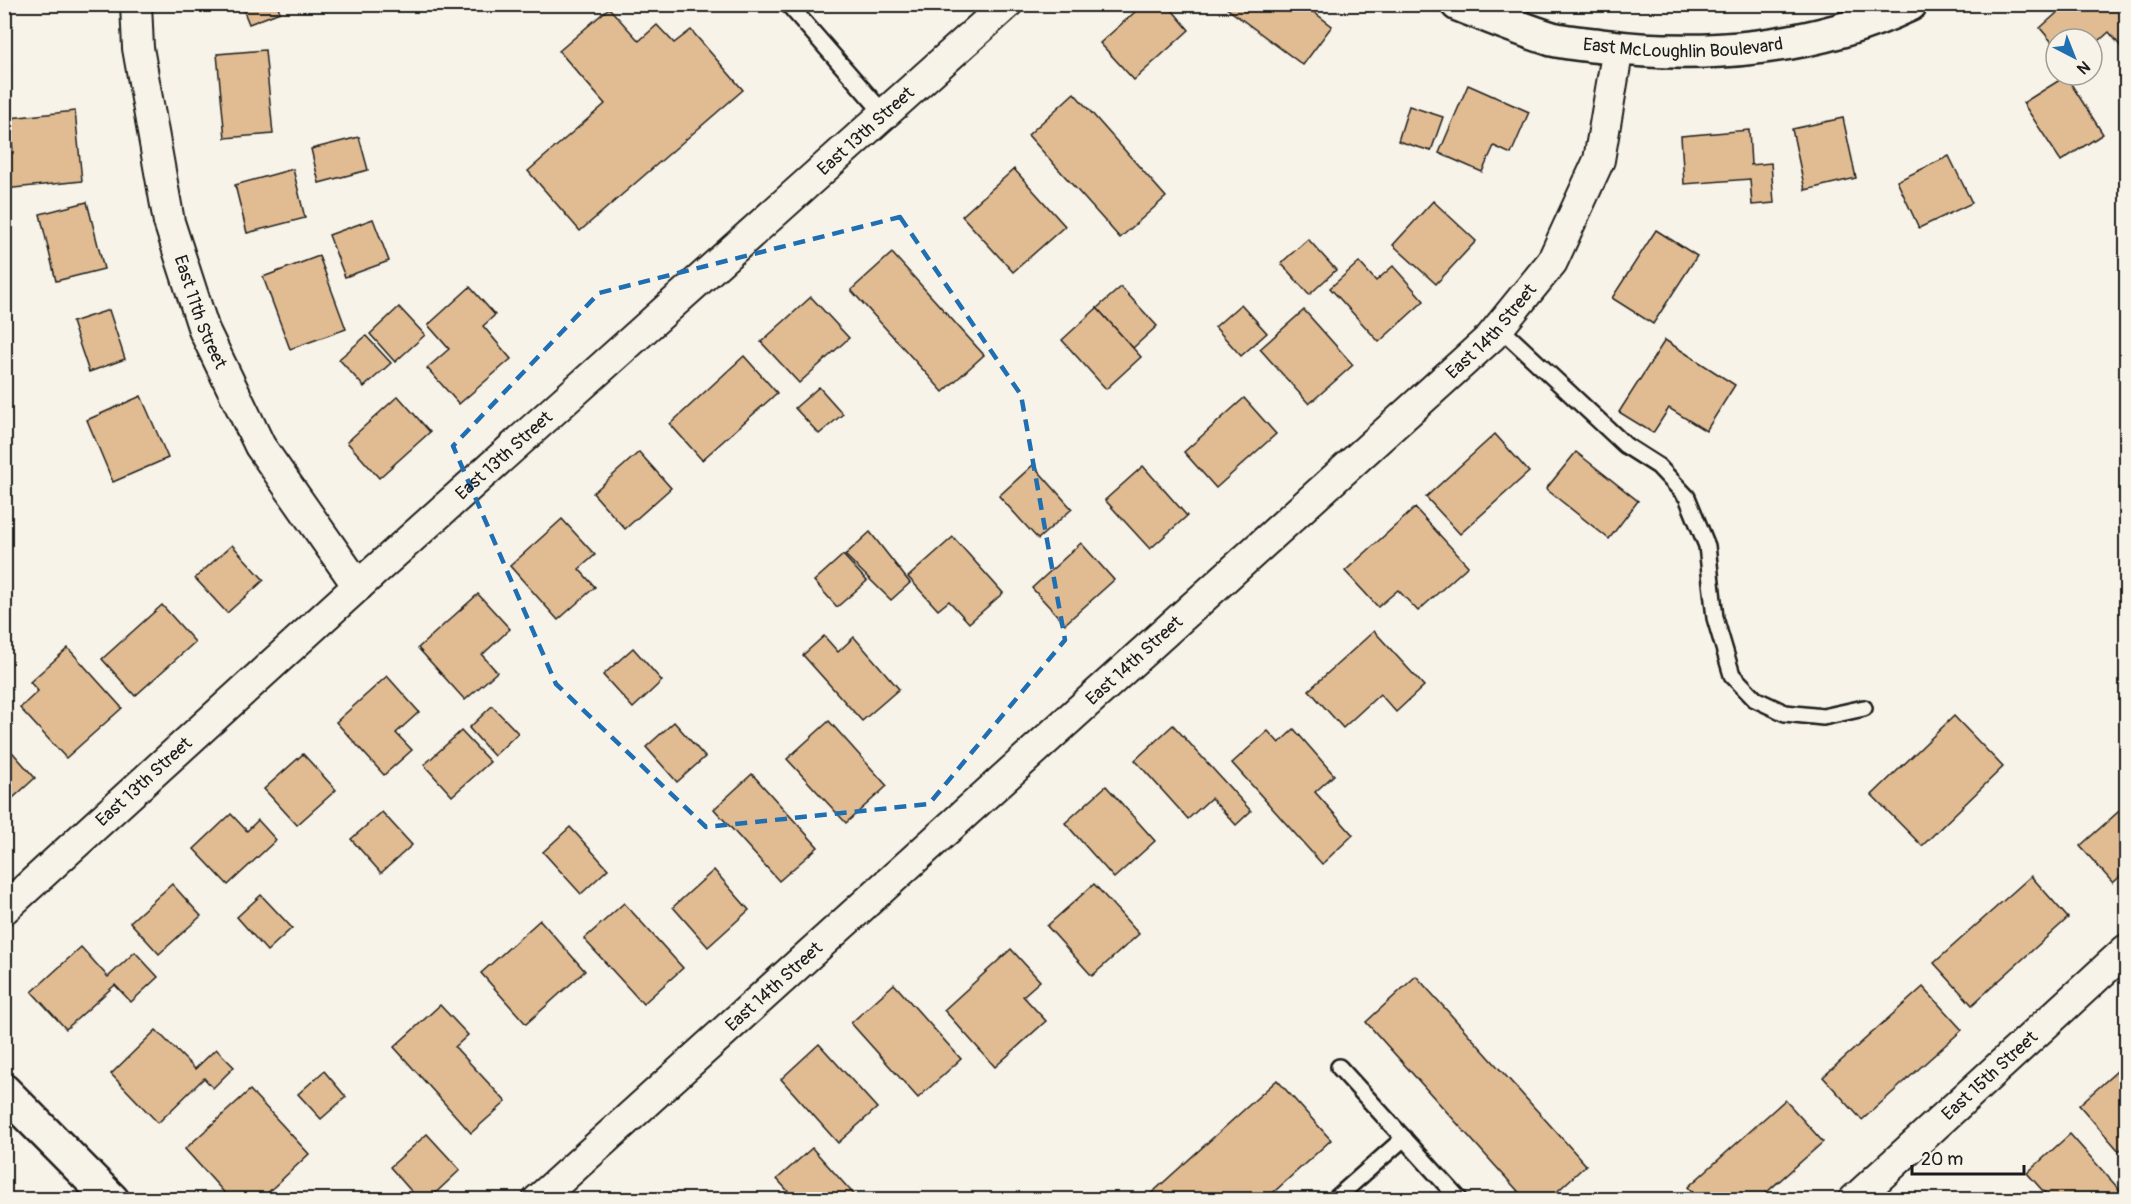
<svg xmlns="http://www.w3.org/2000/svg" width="2131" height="1204" font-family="Pangolin,sans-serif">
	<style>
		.building { fill: #e1bc92; stroke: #1c1c1c; stroke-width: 1.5 }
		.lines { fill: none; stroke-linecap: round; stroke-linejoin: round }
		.service-casing { stroke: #1c1c1c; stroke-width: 20 }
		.minor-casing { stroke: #1c1c1c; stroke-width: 34 }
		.tertiary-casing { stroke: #1c1c1c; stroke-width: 38 }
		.service { stroke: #f7f3e8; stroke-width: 15 }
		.minor { stroke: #f7f3e8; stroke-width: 30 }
		.tertiary { stroke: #f7f3e8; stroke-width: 33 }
		.marked { fill: none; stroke: #1f6fb2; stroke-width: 4.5; stroke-dasharray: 12 8; stroke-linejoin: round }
		.labels { text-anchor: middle; stroke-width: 6; stroke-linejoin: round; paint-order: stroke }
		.street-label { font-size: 18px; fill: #1c1c1c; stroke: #f7f3e8 }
	</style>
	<rect width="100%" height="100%" fill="#f7f3e8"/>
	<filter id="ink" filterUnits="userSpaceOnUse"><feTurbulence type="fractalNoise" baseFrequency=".0167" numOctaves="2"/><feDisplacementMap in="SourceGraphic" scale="12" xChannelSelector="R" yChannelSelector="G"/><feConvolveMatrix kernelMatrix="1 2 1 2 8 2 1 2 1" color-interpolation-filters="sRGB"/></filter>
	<g filter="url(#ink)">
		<g class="building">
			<path d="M 241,4 L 277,4 L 280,12 L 249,24 Z"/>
			<path d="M 1144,4 L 1167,4 L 1189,30 L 1134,80 L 1100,43 Z"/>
			<path d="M 1221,4 L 1303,4 L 1332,26 L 1303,65 Z"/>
			<path d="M 2067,4 L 2126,4 L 2126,53 L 2109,32 L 2092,47 L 2092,39 L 2056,39 L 2056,47 L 2040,28 Z"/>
			<path d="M 609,8 L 639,41 L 657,25 L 674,43 L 691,30 L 743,90 L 580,231 L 528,171 L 605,104 L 559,51 Z"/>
			<path d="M 265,50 L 273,134 L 225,138 L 217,54 Z"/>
			<path d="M 4,51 L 11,66 L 4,69 Z"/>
			<path d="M 2066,76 L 2103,134 L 2061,161 L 2023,103 Z"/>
			<path d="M 1468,85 L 1529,112 L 1511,154 L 1494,146 L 1482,172 L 1439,153 Z"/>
			<path d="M 1074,93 L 1166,197 L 1120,238 L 1028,135 Z"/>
			<path d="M 1409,106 L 1443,117 L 1431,151 L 1398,141 Z"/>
			<path d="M 75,111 L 82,181 L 4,189 L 4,154 L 13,153 L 10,118 Z"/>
			<path d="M 1843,118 L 1856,178 L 1805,190 L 1792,129 Z"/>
			<path d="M 1749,130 L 1751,165 L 1771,163 L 1774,203 L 1752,205 L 1750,179 L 1684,184 L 1681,136 Z"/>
			<path d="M 359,137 L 368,170 L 319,183 L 311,149 Z"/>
			<path d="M 1949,156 L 1972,203 L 1919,228 L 1897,181 Z"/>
			<path d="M 293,169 L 305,218 L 247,233 L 235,185 Z"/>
			<path d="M 1014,169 L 1065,226 L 1013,272 L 962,216 Z"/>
			<path d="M 1433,201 L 1476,241 L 1436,284 L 1393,245 Z"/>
			<path d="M 87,202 L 104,269 L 56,281 L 40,214 Z"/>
			<path d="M 373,219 L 389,261 L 345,277 L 329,235 Z"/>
			<path d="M 4,228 L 9,248 L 4,249 Z"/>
			<path d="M 1656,230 L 1697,256 L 1653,324 L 1612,298 Z"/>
			<path d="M 1308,239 L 1336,270 L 1309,295 L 1281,263 Z"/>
			<path d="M 892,253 L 984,355 L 943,392 L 851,290 Z"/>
			<path d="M 319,256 L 346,329 L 290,349 L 263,277 Z"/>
			<path d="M 1359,262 L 1376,281 L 1393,266 L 1424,301 L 1379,342 L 1330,288 Z"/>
			<path d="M 470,287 L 495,315 L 483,326 L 511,359 L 459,404 L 427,368 L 449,349 L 428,325 Z"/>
			<path d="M 1121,287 L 1157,326 L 1133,348 L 1097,308 Z"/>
			<path d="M 811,297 L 849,338 L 799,383 L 761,342 Z"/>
			<path d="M 1241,304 L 1267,333 L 1241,356 L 1215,327 Z"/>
			<path d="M 399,307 L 425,335 L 395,362 L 370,334 Z"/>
			<path d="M 1097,308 L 1141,357 L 1106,389 L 1062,340 Z"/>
			<path d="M 109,310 L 125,359 L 89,372 L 72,322 Z"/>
			<path d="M 1304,310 L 1353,365 L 1309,404 L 1260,349 Z"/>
			<path d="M 366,336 L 391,363 L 364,387 L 339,359 Z"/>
			<path d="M 1665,340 L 1735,385 L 1706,431 L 1669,408 L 1653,433 L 1619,412 Z"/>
			<path d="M 744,356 L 777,393 L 702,460 L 670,424 Z"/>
			<path d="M 819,387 L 843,414 L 819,434 L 795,408 Z"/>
			<path d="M 141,396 L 168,458 L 113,482 L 87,420 Z"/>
			<path d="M 398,396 L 430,432 L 379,478 L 347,442 Z"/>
			<path d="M 1244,398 L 1276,434 L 1216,488 L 1184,452 Z"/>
			<path d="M 1495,434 L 1529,472 L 1460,534 L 1426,497 Z"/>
			<path d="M 639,452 L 671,488 L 625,529 L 593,493 Z"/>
			<path d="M 1576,452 L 1638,501 L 1609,539 L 1546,489 Z"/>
			<path d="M 1033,465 L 1072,509 L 1038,539 L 999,496 Z"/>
			<path d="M 1143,466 L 1187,516 L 1150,549 L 1105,500 Z"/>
			<path d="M 1415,508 L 1468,566 L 1418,611 L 1398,590 L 1378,607 L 1345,571 Z"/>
			<path d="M 562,519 L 595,555 L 579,569 L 595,587 L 558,620 L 510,566 Z"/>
			<path d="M 870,532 L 910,583 L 891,600 L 845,555 Z"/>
			<path d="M 953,537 L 1003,593 L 969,623 L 949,601 L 938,610 L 908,577 Z"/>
			<path d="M 1081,543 L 1114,580 L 1065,624 L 1032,588 Z"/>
			<path d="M 232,545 L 264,580 L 227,613 L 195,578 Z"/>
			<path d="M 843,555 L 867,581 L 837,607 L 814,581 Z"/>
			<path d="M 478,594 L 510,629 L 482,655 L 497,672 L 465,700 L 418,648 Z"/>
			<path d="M 162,605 L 195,642 L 135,696 L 102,659 Z"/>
			<path d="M 1374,631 L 1424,686 L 1396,712 L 1380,694 L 1343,728 L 1309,690 Z"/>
			<path d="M 824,636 L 838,652 L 854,637 L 899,689 L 862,721 L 803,655 Z"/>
			<path d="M 68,648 L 122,708 L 66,758 L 20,708 L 38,691 L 30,682 Z"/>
			<path d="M 633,648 L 662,681 L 633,708 L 603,675 Z"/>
			<path d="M 387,676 L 419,712 L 396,733 L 412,750 L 384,775 L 336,722 Z"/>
			<path d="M 492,706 L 518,733 L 494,756 L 469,728 Z"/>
			<path d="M 1954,716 L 2003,767 L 1922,846 L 1872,795 Z"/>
			<path d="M 829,721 L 887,786 L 846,823 L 787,759 Z"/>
			<path d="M 674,722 L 705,757 L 677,782 L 646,747 Z"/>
			<path d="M 1173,725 L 1251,811 L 1236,825 L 1211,798 L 1188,819 L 1135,760 Z"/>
			<path d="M 1294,729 L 1334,775 L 1315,792 L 1353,835 L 1322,864 L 1232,763 L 1268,731 L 1279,743 Z"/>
			<path d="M 461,731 L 490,762 L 452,796 L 424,765 Z"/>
			<path d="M 6,745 L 35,778 L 4,806 L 4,747 Z"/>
			<path d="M 303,754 L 336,790 L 297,825 L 264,789 Z"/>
			<path d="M 752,774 L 818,847 L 779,881 L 714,809 Z"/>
			<path d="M 1106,786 L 1155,841 L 1114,878 L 1065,823 Z"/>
			<path d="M 2126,805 L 2126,871 L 2113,883 L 2080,846 Z"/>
			<path d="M 382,812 L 412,845 L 381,873 L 351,839 Z"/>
			<path d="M 231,814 L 247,831 L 258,820 L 276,840 L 228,885 L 194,849 Z"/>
			<path d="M 570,827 L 608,869 L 581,894 L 543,852 Z"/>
			<path d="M 714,870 L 749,910 L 708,947 L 673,907 Z"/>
			<path d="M 2031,876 L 2068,918 L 1972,1005 L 1934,963 Z"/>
			<path d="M 172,884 L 201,916 L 159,954 L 130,922 Z"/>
			<path d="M 1094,884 L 1139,934 L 1092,976 L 1047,926 Z"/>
			<path d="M 261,895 L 292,928 L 267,951 L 237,917 Z"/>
			<path d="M 624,903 L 683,968 L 643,1004 L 584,939 Z"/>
			<path d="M 540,920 L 585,971 L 526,1024 L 481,973 Z"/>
			<path d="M 81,947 L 108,977 L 135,952 L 158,977 L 131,1002 L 115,985 L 66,1029 L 32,992 Z"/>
			<path d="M 1011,949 L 1040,981 L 1023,996 L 1046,1021 L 995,1067 L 944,1010 Z"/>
			<path d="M 1416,976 L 1586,1165 L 1548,1200 L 1526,1200 L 1366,1022 Z"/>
			<path d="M 894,984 L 961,1059 L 918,1098 L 851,1023 Z"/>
			<path d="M 1923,987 L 1962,1030 L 1862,1120 L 1823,1077 Z"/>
			<path d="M 440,1005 L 468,1035 L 455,1047 L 506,1102 L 471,1133 L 394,1047 Z"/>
			<path d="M 156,1030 L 195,1069 L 216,1049 L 234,1067 L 213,1088 L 204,1078 L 158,1123 L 111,1074 Z"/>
			<path d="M 819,1044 L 877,1108 L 838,1143 L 781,1079 Z"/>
			<path d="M 2126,1063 L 2126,1145 L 2119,1151 L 2079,1105 Z"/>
			<path d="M 324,1071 L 346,1097 L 321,1119 L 298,1094 Z"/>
			<path d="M 1277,1080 L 1331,1140 L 1265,1200 L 1144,1200 Z"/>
			<path d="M 250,1090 L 309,1154 L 260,1200 L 231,1200 L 185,1149 Z"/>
			<path d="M 1785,1100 L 1823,1142 L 1758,1200 L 1699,1200 L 1688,1187 Z"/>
			<path d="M 427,1134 L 460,1170 L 428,1200 L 419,1200 L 390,1167 Z"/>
			<path d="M 2070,1134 L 2126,1197 L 2126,1200 L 2051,1200 L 2027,1173 Z"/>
			<path d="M 812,1148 L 859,1200 L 796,1200 L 777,1179 Z"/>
		</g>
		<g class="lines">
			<defs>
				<g id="service">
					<path d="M 788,4 L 885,115"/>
					<path d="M 1499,327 L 1625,445 L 1658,466 L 1687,497 L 1707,546 L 1715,618 L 1732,675 L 1755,699 L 1785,713 L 1823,717 L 1864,708"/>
					<path d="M 1339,1067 L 1460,1200"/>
					<path d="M 1334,1200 L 1404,1138"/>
				</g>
				<g id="minor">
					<path id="s1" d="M 136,4 L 138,48 L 169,222 L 204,330 L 260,446 L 358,586"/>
					<path id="s2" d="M 4,909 L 358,586 L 1007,4"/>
					<path id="s3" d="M 538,1200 L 1491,337 L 1552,262 L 1599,160 L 1618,48"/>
					<path id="s4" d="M 1854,1200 L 2126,950"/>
				</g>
				<g id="tertiary">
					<path id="s5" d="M 1458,4 C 1489,16 1520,29 1552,39 C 1568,43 1586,44 1602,46 C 1704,59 1816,49 1910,4"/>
					<path d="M 4,1091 L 112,1200"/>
				</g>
			</defs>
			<use href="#service" class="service-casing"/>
			<use href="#minor" class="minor-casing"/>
			<use href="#tertiary" class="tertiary-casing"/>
			<use href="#service" class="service"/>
			<use href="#minor" class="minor"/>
			<use href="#tertiary" class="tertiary"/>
		</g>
	</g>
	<path class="marked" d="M 900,217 L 1021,395 L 1065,640 L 929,804 L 706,827 L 556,684 L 453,446 L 599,293 Z"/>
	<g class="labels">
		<g class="street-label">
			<text dy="6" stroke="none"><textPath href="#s5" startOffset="232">East McLoughlin Boulevard</textPath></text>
			<text dy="6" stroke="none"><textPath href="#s2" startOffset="1161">East 13th Street</textPath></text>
			<text dy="6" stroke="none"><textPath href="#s1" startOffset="316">East 11th Street</textPath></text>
			<text dy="6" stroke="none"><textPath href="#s3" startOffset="1290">East 14th Street</textPath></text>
			<text dy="6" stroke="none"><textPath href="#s2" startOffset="675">East 13th Street</textPath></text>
			<text dy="6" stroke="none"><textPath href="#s3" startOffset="804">East 14th Street</textPath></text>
			<text dy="6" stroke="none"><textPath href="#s2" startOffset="189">East 13th Street</textPath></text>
			<text dy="6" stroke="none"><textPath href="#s3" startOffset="318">East 14th Street</textPath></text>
			<text dy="6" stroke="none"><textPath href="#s4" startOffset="184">East 15th Street</textPath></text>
		</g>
	</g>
	<rect width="2131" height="1204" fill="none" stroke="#f7f3e8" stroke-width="24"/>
	<rect x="12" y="12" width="2107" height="1180" fill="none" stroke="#1c1c1c" stroke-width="2" filter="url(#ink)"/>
	<g transform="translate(2074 57) rotate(138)"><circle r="28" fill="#f7f3e8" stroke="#9f9d96" stroke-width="1.5"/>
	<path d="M0-4.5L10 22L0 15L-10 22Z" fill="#1f6fb2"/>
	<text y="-9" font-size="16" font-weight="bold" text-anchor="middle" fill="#1c1c1c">N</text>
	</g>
	<path d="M1912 1165v9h112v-9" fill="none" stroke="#1c1c1c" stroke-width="3"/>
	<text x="1921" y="1165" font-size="18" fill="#1c1c1c" stroke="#f7f3e8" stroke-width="4.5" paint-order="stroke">20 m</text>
</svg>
